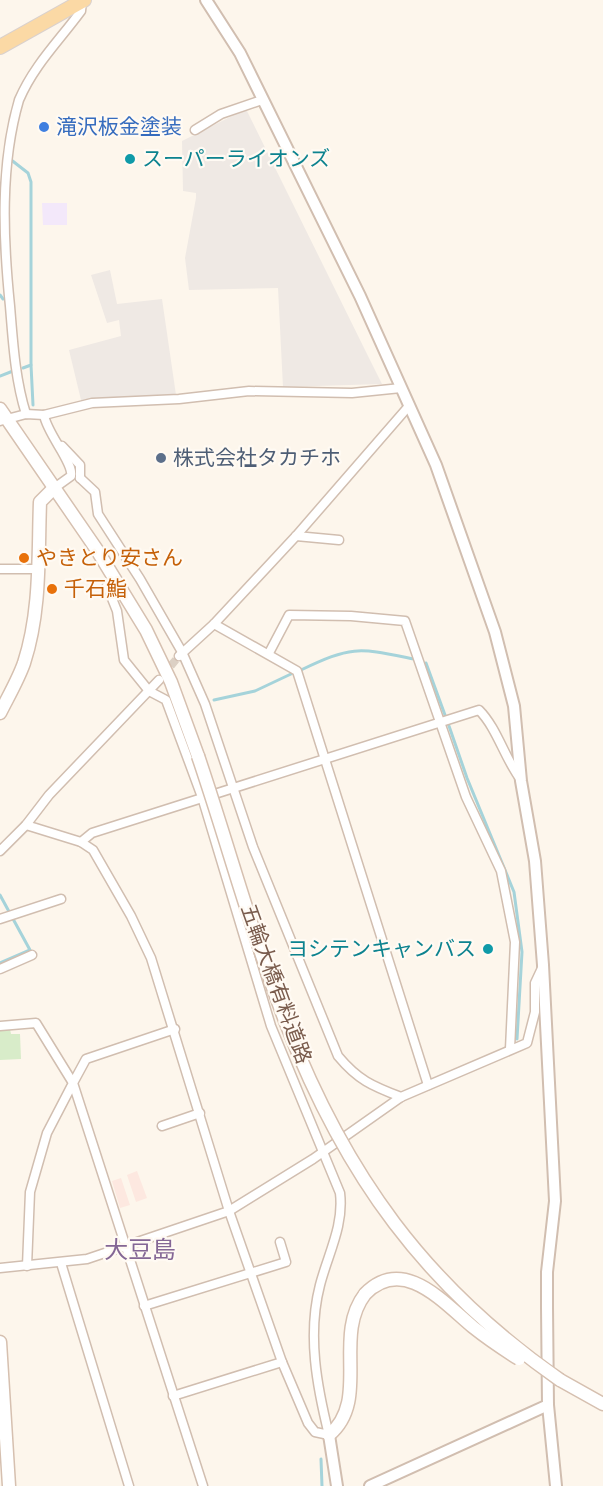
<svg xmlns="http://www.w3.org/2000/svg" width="603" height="1486" font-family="'Alegreya Sans','Noto Sans JP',sans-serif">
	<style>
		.commercial { fill: #fde8e0 }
		.industrial { fill: #efe9e4 }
		.education { fill: #f3e8fa }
		.green { fill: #d8ecc9 }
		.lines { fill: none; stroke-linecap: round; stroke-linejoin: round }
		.stream { stroke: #a5d3da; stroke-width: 3 }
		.minor-tunnel { stroke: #dcd0c4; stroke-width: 8; stroke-dasharray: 8 4; stroke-linecap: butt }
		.minor-casing { stroke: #d1beb0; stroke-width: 11 }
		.tertiary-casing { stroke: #d1beb0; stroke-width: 14 }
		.secondary-casing { stroke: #d6c0b0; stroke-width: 15 }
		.primary-casing { stroke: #dad1cd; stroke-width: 16 }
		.minor { stroke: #fff; stroke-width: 8 }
		.tertiary { stroke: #fff; stroke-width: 10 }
		.secondary { stroke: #fff; stroke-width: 12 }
		.primary { stroke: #fbd9a5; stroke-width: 14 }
		.secondary-bridge-casing { stroke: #d6c0b0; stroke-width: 15; stroke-linecap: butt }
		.secondary-bridge { stroke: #fff; stroke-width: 12 }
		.shop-dot { fill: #3f7fe0; stroke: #fffaf3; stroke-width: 2 }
		.culture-dot { fill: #0f9aa8; stroke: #fffaf3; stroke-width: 2 }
		.service-dot { fill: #5c6f8a; stroke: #fffaf3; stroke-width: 2 }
		.food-dot { fill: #e8710a; stroke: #fffaf3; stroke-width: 2 }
		.labels { text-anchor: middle; stroke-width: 4.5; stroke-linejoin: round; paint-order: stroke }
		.shop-label { font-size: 21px; fill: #366cbe; stroke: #fffaf3; text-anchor: start }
		.culture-label { font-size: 21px; fill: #0d838f; stroke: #fffaf3; text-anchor: start }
		.service-label { font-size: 21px; fill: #4e5e75; stroke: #fffaf3; text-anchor: start }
		.food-label { font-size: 21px; fill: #c56008; stroke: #fffaf3; text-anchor: start }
		.street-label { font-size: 21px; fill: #7a5c4d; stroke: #fffaf3 }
		.quarter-label { font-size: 24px; fill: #846695; stroke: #fffaf3 }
	</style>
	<rect width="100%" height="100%" fill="#fdf6ec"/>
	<g class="commercial">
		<path d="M 137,1171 L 147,1198 L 136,1202 L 127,1175 Z"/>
		<path d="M 121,1178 L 130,1205 L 120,1208 L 112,1181 Z"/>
	</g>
	<g class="industrial">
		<path d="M 246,109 L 368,356 L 382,384 L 283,387 L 278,288 L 189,290 L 185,258 L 196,198 L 196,193 L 183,191 L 182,141 Z"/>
		<path d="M 110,270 L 117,304 L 162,299 L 176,395 L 81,400 L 69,350 L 121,336 L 119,320 L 107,323 L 91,275 Z"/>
	</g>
	<path class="education" d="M 42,203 L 67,203 L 67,225 L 43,225 Z"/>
	<path class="green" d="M 0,1029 L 10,1029 L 11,1034 L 20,1034 L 21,1059 L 0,1060 Z"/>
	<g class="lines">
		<g class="stream">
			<path d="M 10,159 L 28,173 L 31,182 L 31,365 L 23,368"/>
			<path d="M 0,295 L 3,299"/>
			<path d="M 31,365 L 33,405"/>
			<path d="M 0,376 L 13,371"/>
			<path d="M 426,663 L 445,715"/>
			<path d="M 301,670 C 353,645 359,648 414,659"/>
			<path d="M 214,700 L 255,691 L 291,674"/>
			<path d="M 449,726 L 467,778 L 514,892 L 522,952 L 517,1039"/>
			<path d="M 0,895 L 30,950 L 0,963"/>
			<path d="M 321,1459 L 322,1486"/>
		</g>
		<path class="minor-tunnel" d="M 163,675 L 179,656"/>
		<defs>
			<g id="minor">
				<path d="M 195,130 L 221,114 L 262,100"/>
				<path d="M 26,414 C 15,379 13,342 10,306 C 3,238 0,165 19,100 C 34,65 59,41 81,11 L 82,1"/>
				<path d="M 44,415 C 47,434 74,463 71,476 L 53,489"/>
				<path d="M 0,421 L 26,414 L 44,415 L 92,403 L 179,399 L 249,391 L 352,393 L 401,388"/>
				<path d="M 62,446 L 80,465 L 80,478"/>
				<path d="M 80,478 L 95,492 L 98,514 L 140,579 L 182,652 L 205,704 L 253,847 L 338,1056 C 358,1080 372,1086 401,1097"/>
				<path d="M 296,536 L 339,540"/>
				<path d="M 0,569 L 38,569"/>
				<path d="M 214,624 L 297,671 L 428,1085"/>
				<path d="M 269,653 L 289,615 L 351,616 L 405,621 L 466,797 L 501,871 L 515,942 L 510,1049"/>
				<path d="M 179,656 L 214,624 L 296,536 L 408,407"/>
				<path d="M 26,825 L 81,842 L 93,850 L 131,916 L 151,958 L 229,1211 L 282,1362 L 308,1423 L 315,1432 L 329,1435 C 317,1387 307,1335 320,1285 C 328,1254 344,1226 340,1193 L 271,1026 L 202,797 L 166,700 L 149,691 L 124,660 L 117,611 L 107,586"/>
				<path d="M 81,842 L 92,833 L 479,710 C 497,728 505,759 521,780"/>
				<path d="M 0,851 L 26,825 L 49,795 L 159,680"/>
				<path d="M 0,919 L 61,899"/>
				<path d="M 0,969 L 32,955"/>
				<path d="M 0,1026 L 36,1023 L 73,1083 L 47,1133 L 30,1192 L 27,1266"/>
				<path d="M 175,1029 L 86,1059 L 73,1083 L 203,1486"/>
				<path d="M 162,1126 L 200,1113"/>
				<path d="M 61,1263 L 129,1486"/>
				<path d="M 0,1268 L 87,1259 L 229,1211 L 313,1159 L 401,1097 L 527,1043 L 535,1012 L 535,983 L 543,966"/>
				<path d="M 144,1306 L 286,1262 L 280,1242"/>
				<path d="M 173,1396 L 282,1362"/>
			</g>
			<g id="tertiary">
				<path d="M 206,0 L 240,53 L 360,296 L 436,465 L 495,632 L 514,706 L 521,781 L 535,861 L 543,965 L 555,1201 L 547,1272 L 547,1307 L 548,1405 L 556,1486"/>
				<path d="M 329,1435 L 337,1486"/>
				<path d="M 370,1486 L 548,1405"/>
			</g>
			<g id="secondary">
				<path d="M 0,409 L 97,550 L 146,630 L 171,682 L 198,756"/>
				<path d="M 0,713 C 8,697 18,680 24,663 C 41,611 38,556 40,502 L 53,489"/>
				<path d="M 0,1342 L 9,1486"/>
				<path d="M 560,1380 L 603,1404"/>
				<path d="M 329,1435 C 371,1400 332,1337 365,1294"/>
			</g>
			<path id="primary" d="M 0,47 L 84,0"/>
		</defs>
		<use href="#minor" class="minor-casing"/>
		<use href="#tertiary" class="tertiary-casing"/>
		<use href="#secondary" class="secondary-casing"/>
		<use href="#primary" class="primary-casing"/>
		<use href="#minor" class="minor"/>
		<use href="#tertiary" class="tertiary"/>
		<use href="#secondary" class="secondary"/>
		<use href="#primary" class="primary"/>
		<defs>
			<g id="secondary-bridge">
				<path d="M 198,756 C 228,844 252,935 286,1023 C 345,1175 425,1286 560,1380"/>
				<path d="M 365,1294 C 403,1255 443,1302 473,1327 C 488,1339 503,1349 519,1359"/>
			</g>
		</defs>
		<use href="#secondary-bridge" class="secondary-bridge-casing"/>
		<use href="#secondary-bridge" class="secondary-bridge"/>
	</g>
	<circle class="shop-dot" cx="44" cy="127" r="6"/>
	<g class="culture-dot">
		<circle cx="130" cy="159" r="6"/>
		<circle cx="488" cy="949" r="6"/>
	</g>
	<circle class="service-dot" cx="161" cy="458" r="6"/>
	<g class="food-dot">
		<circle cx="24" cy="558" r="6"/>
		<circle cx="52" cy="589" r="6"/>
	</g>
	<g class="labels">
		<g class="shop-label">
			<text x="56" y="134">滝沢板金塗装</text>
		</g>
		<g class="culture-label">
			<text x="142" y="166">スーパーライオンズ</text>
			<text x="476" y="956" text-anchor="end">ヨシテンキャンバス</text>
		</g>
		<g class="service-label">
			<text x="173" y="465">株式会社タカチホ</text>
		</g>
		<g class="food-label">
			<text x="36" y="565">やきとり安さん</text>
			<text x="64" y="596">千石鮨</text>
		</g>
		<g class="street-label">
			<text transform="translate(276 984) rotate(70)" y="7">五輪大橋有料道路</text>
		</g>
		<g class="quarter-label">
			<text x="140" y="1258">大豆島</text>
		</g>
	</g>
</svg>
